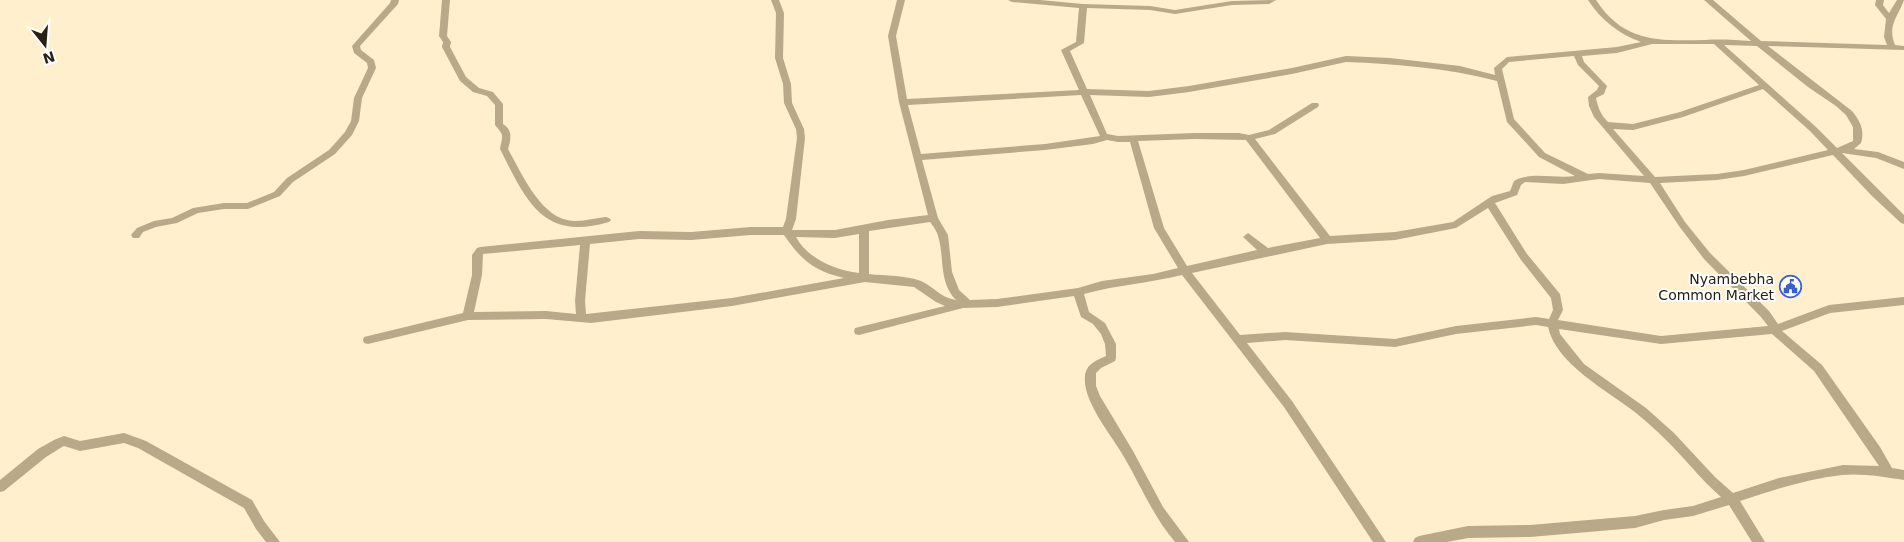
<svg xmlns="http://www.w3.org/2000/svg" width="1904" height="542" font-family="'DejaVu Sans',sans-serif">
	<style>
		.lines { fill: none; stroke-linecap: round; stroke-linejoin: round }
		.minor { fill: #b9a989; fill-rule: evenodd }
		.labels { text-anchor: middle; stroke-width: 4; stroke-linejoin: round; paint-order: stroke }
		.poi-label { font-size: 14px; fill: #282215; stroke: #fff; text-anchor: end }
	</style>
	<rect width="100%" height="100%" fill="#ffefcd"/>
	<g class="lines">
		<g class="minor">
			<path d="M 391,0 L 399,0 L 398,4 L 360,46 L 361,50 L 374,60 L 376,68 L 362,98 L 359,121 L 352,135 L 335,154 L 293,182 L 280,196 L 248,209 L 224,209 L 198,213 L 177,223 L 156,227 L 143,232 L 139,238 L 133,238 L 131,235 L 137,228 L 154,221 L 172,218 L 193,208 L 224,203 L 247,203 L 274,192 L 287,178 L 329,150 L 345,132 L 351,121 L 354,98 L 368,68 L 367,63 L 354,53 L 352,46 L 390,3 Z"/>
			<path d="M 442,0 L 450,0 L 447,36 L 451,42 L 450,47 L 466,77 L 479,88 L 493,92 L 503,104 L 503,124 C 513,130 511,139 508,149 C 521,172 539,214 567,220 C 580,223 593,218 606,217 L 609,218 L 611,220 L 609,222 C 542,242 526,200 500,149 C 503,134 504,136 495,125 L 495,105 L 487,96 L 473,92 L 460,81 L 442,47 L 443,42 L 439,36 Z"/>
			<path d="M 771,0 L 779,0 L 784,13 L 783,58 L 791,84 L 792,103 L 804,129 L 805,138 L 796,219 L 792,230 L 835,230 L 888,220 L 928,215 L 899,102 L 888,36 L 897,0 L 905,0 L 896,36 L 907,99 L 1079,90 L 1061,50 L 1076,42 L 1079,8 L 1012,2 L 1008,0 L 1040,0 L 1083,4 L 1150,6 L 1175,10 L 1232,1 L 1276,0 L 1269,4 L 1232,5 L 1175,14 L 1150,10 L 1087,8 L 1084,43 L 1070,51 L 1087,89 L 1149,91 L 1189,86 L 1292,68 L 1346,56 L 1390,58 L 1460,66 L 1495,75 L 1494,68 L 1507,57 L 1617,47 L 1641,42 C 1619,34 1601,20 1588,0 L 1596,0 C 1624,43 1660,41 1705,40 C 1720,39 1736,40 1751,41 L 1704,0 L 1713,0 L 1761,41 L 1887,45 L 1884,37 L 1886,19 L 1875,5 L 1876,0 L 1884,0 L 1883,5 L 1889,13 L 1897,0 L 1904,0 C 1898,17 1887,25 1895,45 L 1904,46 L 1904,50 L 1768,46 L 1852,111 C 1860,121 1865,130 1861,143 L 1854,149 L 1878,152 L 1904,162 L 1904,169 L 1876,158 L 1842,153 L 1904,215 L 1904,224 L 1901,223 L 1872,196 L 1833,155 L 1744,176 L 1717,180 L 1660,183 L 1685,222 L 1710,253 L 1769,311 L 1778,324 L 1829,305 L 1904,297 L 1904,305 L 1830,313 L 1782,331 L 1822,365 L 1880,447 L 1892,468 L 1904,470 L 1904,480 C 1885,477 1861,473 1842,475 C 1807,479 1773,490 1740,501 L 1765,542 L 1752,542 L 1729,505 L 1693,516 L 1664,520 L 1635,528 L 1530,537 L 1468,538 L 1447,542 L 1413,542 L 1415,538 L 1419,536 L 1468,526 L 1530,525 L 1635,516 L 1664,510 L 1693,506 L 1721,497 C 1700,479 1684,457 1665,439 C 1656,430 1646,421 1636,413 C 1608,391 1556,364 1548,327 L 1536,325 L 1456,334 L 1395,347 L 1285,340 L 1247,343 L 1292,401 L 1386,542 L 1373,542 L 1284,407 L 1182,275 C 1150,283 1116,285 1084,294 L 1089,312 L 1105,323 L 1116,344 L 1116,358 L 1115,361 L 1101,368 L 1096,373 L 1096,386 L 1100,396 L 1133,451 L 1163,507 L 1189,542 L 1175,542 C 1153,516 1141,486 1124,457 C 1112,436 1082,401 1085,376 C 1086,364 1097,360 1106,356 L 1105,344 L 1101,334 L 1093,324 L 1081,317 L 1074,296 L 997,307 L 963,308 L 859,335 L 855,334 L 854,331 L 855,328 L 945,306 L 936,302 L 914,287 L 865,282 L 732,306 L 591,323 L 546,319 L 468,320 L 368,344 L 364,343 L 363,340 L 364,337 L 368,336 L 463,313 L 472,275 L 472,255 L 477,248 L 480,247 L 639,231 L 691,232 L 751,227 L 783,227 L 786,219 L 797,138 L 796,129 L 784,103 L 783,84 L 775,58 L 776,13 ZM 1652,44 L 1714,44 L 1759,85 L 1680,112 L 1633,124 L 1608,122 C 1601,115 1598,108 1596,98 L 1604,94 L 1607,86 L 1584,62 L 1582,56 L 1617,53 ZM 1724,45 L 1757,46 L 1808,87 L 1836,106 L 1846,115 L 1853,127 L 1853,141 L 1837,148 L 1816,127 ZM 1574,56 L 1578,65 L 1599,86 L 1597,90 L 1588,97 L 1589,106 L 1594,117 L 1644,176 L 1599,173 L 1588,174 L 1545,153 L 1514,119 L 1502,69 L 1509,62 ZM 1346,62 C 1397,64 1447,68 1497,81 L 1507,122 L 1539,157 L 1575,176 C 1556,179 1531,171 1514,181 L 1510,191 L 1492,196 L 1453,222 L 1395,232 L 1330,236 L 1255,139 L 1275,134 L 1318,107 L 1319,105 L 1318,103 L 1312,103 L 1269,130 L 1249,135 L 1239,133 L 1195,133 L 1118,136 L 1107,134 L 1090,95 L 1149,97 L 1189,92 L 1292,74 ZM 1763,89 L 1810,131 L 1828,150 L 1744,170 L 1717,174 L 1655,177 L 1613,129 L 1633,130 L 1683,117 ZM 1081,95 L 1100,136 L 1045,144 L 921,154 L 908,105 ZM 1195,139 L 1246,140 L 1320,238 L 1268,248 L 1248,233 L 1243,237 L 1257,250 L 1187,266 L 1164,228 L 1138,141 ZM 1107,140 L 1118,142 L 1130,142 L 1154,228 L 1178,268 L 1153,274 L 1102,281 L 1078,288 L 997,299 L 970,300 L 959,290 L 952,272 L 948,235 L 938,218 L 922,160 L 1045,150 L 1093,144 ZM 1599,179 L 1650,183 L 1679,226 L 1704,259 L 1761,317 L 1768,326 L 1661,336 L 1558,320 L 1563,310 L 1560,294 L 1527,254 L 1495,203 L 1517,195 L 1521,185 L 1525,182 L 1563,184 ZM 1488,208 L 1521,260 L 1551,298 L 1553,310 L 1549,319 L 1536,317 L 1456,326 L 1395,339 L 1285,332 L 1240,335 L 1192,273 L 1327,244 L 1395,240 L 1456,228 ZM 930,222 C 933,226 937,231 938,236 C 945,258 938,281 956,300 C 941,298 934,287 921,281 C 905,275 886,276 869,274 L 869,231 ZM 859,234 L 859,273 C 835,270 808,259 796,237 L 835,238 ZM 751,235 L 784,235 C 801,260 814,271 844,278 L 732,298 L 586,314 L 585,301 L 590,244 L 639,239 L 691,240 ZM 580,245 L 575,301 L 576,314 L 546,311 L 474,312 L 482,275 L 483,254 ZM 1559,329 L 1661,344 L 1772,334 L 1814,371 L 1879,466 L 1843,465 L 1779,478 L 1733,493 L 1715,477 L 1674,433 L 1646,408 L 1584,364 L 1560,334 Z"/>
			<path d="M 124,433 L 146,441 L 252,500 L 264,521 L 280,542 L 266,542 L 256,529 L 244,508 L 138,448 L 124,443 L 80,451 L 64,446 L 62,447 L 46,457 L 4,491 L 0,492 L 0,480 L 38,449 L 54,440 L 64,436 L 80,441 Z"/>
		</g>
	</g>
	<defs>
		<symbol id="civic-ring" viewBox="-11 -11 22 22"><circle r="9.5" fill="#fff" stroke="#3860d1" stroke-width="1.5"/><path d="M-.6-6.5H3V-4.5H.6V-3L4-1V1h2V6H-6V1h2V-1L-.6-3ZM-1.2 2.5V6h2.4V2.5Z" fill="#3860d1"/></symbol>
	</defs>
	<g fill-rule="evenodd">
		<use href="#civic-ring" x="1778" y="274" width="25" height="25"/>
	</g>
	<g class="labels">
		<g class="poi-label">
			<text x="1774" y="284">Nyambebha<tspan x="1774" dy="16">Common Market</tspan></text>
		</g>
	</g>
	<g transform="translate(45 45) rotate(163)" stroke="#ffffff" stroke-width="4" paint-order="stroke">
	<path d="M0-4L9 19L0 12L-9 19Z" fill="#282215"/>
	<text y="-8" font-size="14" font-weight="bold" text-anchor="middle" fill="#282215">N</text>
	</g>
</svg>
